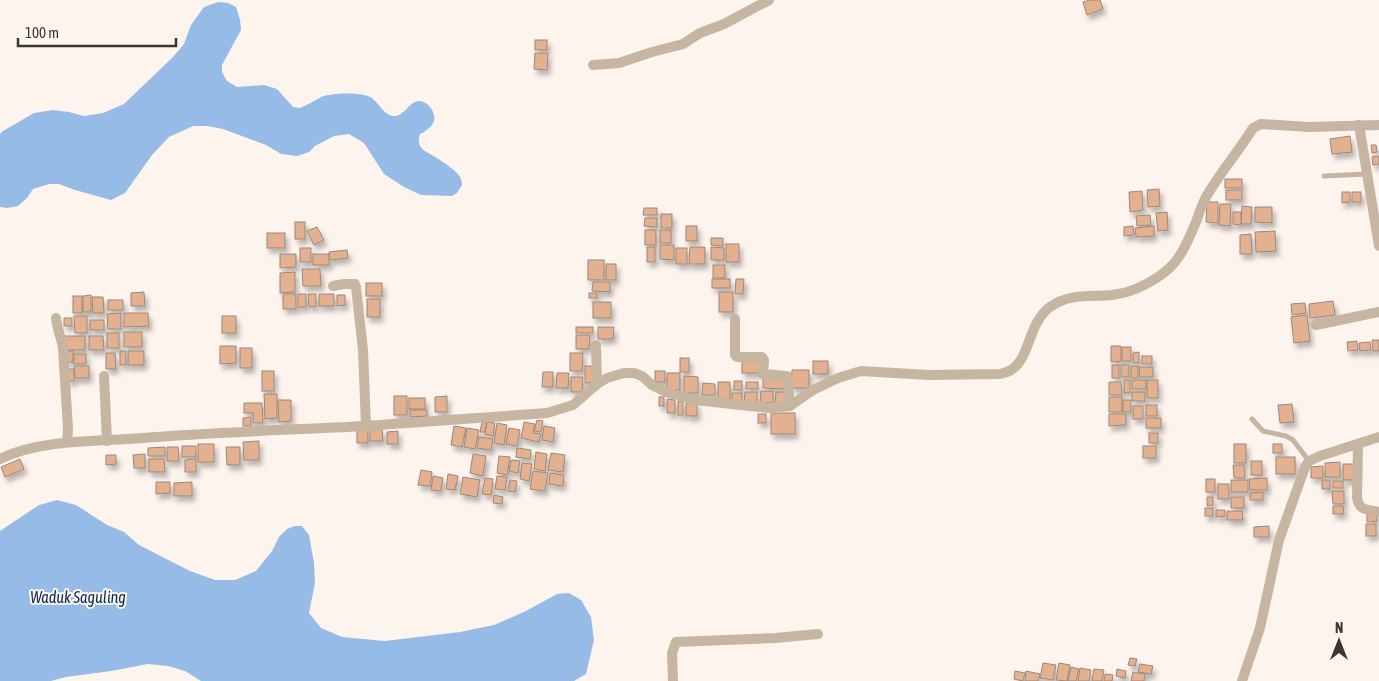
<svg xmlns="http://www.w3.org/2000/svg" width="1379" height="681" font-family="'Asap Condensed',sans-serif">
	<style>
		.water { fill: #97bbe7 }
		.building { fill: #e4b190; stroke: #9b877a; filter: url(#shadow) }
		.lines { fill: none; stroke-linecap: round; stroke-linejoin: round }
		.service { stroke: #c6b5a1; stroke-width: 5 }
		.minor { stroke: #c6b5a1; stroke-width: 10 }
		.labels { text-anchor: middle; stroke-width: 4; stroke-linejoin: round; paint-order: stroke }
		.water-label { font-size: 16px; font-style: italic; fill: #092e56; stroke: #fdf4ee }
	</style>
	<defs>
		<filter id="shadow"><feDropShadow dx="3" dy="5" stdDeviation="2.5" flood-color="#0004"/></filter>
	</defs>
	<rect width="100%" height="100%" fill="#fdf4ee"/>
	<g class="water">
		<path d="M 218,2 L 228,3 L 236,7 L 240,20 L 241,30 L 222,65 L 222,72 L 227,81 L 237,87 L 264,85 L 277,89 L 293,107 L 300,108 C 307,105 314,101 321,97 C 331,93 365,91 373,99 C 379,104 385,116 394,116 C 405,116 410,100 420,101 C 429,102 436,113 434,121 C 432,127 425,132 420,134 C 415,149 426,151 435,157 C 442,161 457,171 460,177 C 461,179 462,182 462,185 L 457,193 L 452,196 L 421,195 L 404,187 L 384,174 L 364,143 L 349,134 L 334,136 L 315,146 L 309,152 L 297,156 L 281,154 L 266,145 L 223,129 L 208,126 L 193,126 L 169,137 L 152,155 L 125,193 L 111,200 L 75,190 L 59,184 L 49,184 L 33,189 L 27,198 L 18,206 L 7,208 L 0,207 L 0,134 L 3,131 L 34,113 L 53,110 L 69,112 L 84,116 L 103,113 L 124,104 L 173,57 L 184,44 L 191,25 L 204,7 Z"/>
		<path d="M 57,500 L 76,505 L 107,525 L 124,532 L 139,545 L 190,571 L 215,580 L 235,580 L 256,571 L 272,551 L 279,537 L 287,529 L 295,526 L 302,526 L 309,535 L 314,563 L 315,583 L 309,613 L 321,628 L 342,637 L 385,641 L 460,632 L 494,625 L 526,611 L 557,594 L 569,593 L 581,600 L 591,617 L 594,640 L 586,674 L 574,681 L 201,681 L 185,671 L 168,666 L 148,664 L 111,671 L 66,677 L 51,681 L 0,681 L 0,531 L 39,505 Z"/>
	</g>
	<g class="building">
		<path d="M 1090,0 L 1100,0 L 1103,9 L 1087,15 L 1083,2 Z"/>
		<rect x="535" y="40" width="12" height="10"/>
		<path d="M 535,53 L 548,53 L 547,70 L 534,69 Z"/>
		<path d="M 1350,136 L 1352,152 L 1332,154 L 1330,139 Z"/>
		<path d="M 1371,145 L 1376,145 L 1377,152 L 1372,153 Z"/>
		<path d="M 1379,156 L 1379,164 L 1373,165 L 1372,157 Z"/>
		<rect x="1225" y="179" width="17" height="9"/>
		<path d="M 1159,189 L 1160,206 L 1148,207 L 1147,190 Z"/>
		<rect x="1226" y="190" width="16" height="10"/>
		<path d="M 1142,191 L 1143,210 L 1130,212 L 1129,192 Z"/>
		<path d="M 1342,192 L 1350,192 L 1350,202 L 1342,203 Z"/>
		<rect x="1352" y="192" width="9" height="10"/>
		<path d="M 1207,202 L 1218,202 L 1218,223 L 1206,222 Z"/>
		<path d="M 1220,204 L 1231,204 L 1230,226 L 1219,225 Z"/>
		<path d="M 1242,206 L 1252,207 L 1251,224 L 1241,224 Z"/>
		<path d="M 1255,207 L 1272,207 L 1272,223 L 1255,222 Z"/>
		<path d="M 644,208 L 657,208 L 657,215 L 643,215 Z"/>
		<path d="M 1167,212 L 1168,230 L 1158,231 L 1156,213 Z"/>
		<path d="M 1233,212 L 1241,212 L 1241,225 L 1233,224 Z"/>
		<rect x="661" y="214" width="11" height="14"/>
		<path d="M 1150,215 L 1151,225 L 1137,226 L 1136,216 Z"/>
		<path d="M 645,218 L 657,218 L 657,227 L 644,226 Z"/>
		<rect x="295" y="222" width="10" height="17"/>
		<rect x="686" y="226" width="11" height="15"/>
		<path d="M 1133,226 L 1134,235 L 1124,236 L 1124,227 Z"/>
		<path d="M 1154,226 L 1154,236 L 1136,237 L 1135,228 Z"/>
		<path d="M 317,227 L 324,240 L 314,245 L 307,231 Z"/>
		<rect x="645" y="230" width="11" height="15"/>
		<rect x="660" y="230" width="11" height="13"/>
		<path d="M 1275,231 L 1276,251 L 1256,252 L 1255,232 Z"/>
		<rect x="267" y="233" width="18" height="15"/>
		<path d="M 1251,234 L 1252,254 L 1240,254 L 1240,235 Z"/>
		<path d="M 711,238 L 723,238 L 723,246 L 711,245 Z"/>
		<rect x="726" y="244" width="13" height="18"/>
		<path d="M 660,245 L 674,245 L 674,260 L 660,259 Z"/>
		<rect x="647" y="247" width="8" height="15"/>
		<path d="M 690,247 L 705,247 L 705,264 L 689,264 Z"/>
		<path d="M 711,247 L 724,248 L 724,260 L 711,260 Z"/>
		<rect x="300" y="248" width="11" height="14"/>
		<rect x="676" y="248" width="11" height="16"/>
		<path d="M 347,250 L 348,258 L 330,260 L 329,252 Z"/>
		<path d="M 280,254 L 296,254 L 296,267 L 280,268 Z"/>
		<rect x="313" y="254" width="16" height="11"/>
		<rect x="588" y="260" width="16" height="20"/>
		<rect x="606" y="264" width="10" height="16"/>
		<rect x="713" y="265" width="12" height="13"/>
		<path d="M 302,269 L 320,269 L 321,286 L 303,286 Z"/>
		<path d="M 295,272 L 295,292 L 280,293 L 280,273 Z"/>
		<rect x="712" y="279" width="18" height="9"/>
		<path d="M 736,279 L 744,279 L 743,294 L 735,294 Z"/>
		<path d="M 593,282 L 610,282 L 610,292 L 592,291 Z"/>
		<rect x="366" y="283" width="16" height="13"/>
		<path d="M 144,292 L 145,306 L 131,306 L 131,293 Z"/>
		<rect x="719" y="292" width="14" height="20"/>
		<rect x="589" y="293" width="8" height="5"/>
		<rect x="283" y="294" width="13" height="15"/>
		<rect x="298" y="294" width="8" height="13"/>
		<path d="M 308,294 L 316,294 L 316,306 L 309,307 Z"/>
		<rect x="319" y="294" width="15" height="12"/>
		<path d="M 91,295 L 91,312 L 83,312 L 83,296 Z"/>
		<path d="M 337,295 L 345,295 L 345,305 L 337,306 Z"/>
		<rect x="73" y="296" width="9" height="17"/>
		<path d="M 92,297 L 103,297 L 104,313 L 93,313 Z"/>
		<rect x="367" y="299" width="13" height="18"/>
		<rect x="108" y="300" width="15" height="10"/>
		<path d="M 1333,301 L 1335,315 L 1310,318 L 1309,304 Z"/>
		<rect x="593" y="302" width="18" height="16"/>
		<path d="M 1305,303 L 1306,313 L 1292,315 L 1291,304 Z"/>
		<path d="M 121,313 L 121,329 L 108,329 L 107,314 Z"/>
		<path d="M 124,313 L 148,313 L 149,326 L 124,327 Z"/>
		<path d="M 1307,315 L 1310,341 L 1294,343 L 1291,317 Z"/>
		<path d="M 74,316 L 87,316 L 87,333 L 75,333 Z"/>
		<rect x="222" y="316" width="14" height="17"/>
		<rect x="64" y="318" width="8" height="8"/>
		<rect x="90" y="320" width="14" height="10"/>
		<rect x="576" y="327" width="17" height="6"/>
		<path d="M 598,327 L 614,327 L 613,339 L 598,339 Z"/>
		<rect x="124" y="332" width="18" height="15"/>
		<rect x="107" y="333" width="12" height="15"/>
		<path d="M 576,335 L 590,335 L 589,349 L 576,349 Z"/>
		<rect x="64" y="336" width="21" height="14"/>
		<path d="M 89,336 L 103,336 L 104,350 L 89,350 Z"/>
		<path d="M 1372,340 L 1379,340 L 1379,351 L 1373,351 Z"/>
		<path d="M 1357,341 L 1358,350 L 1348,351 L 1347,342 Z"/>
		<path d="M 1370,342 L 1371,350 L 1360,351 L 1359,343 Z"/>
		<path d="M 220,346 L 236,346 L 236,363 L 220,364 Z"/>
		<path d="M 1111,346 L 1121,346 L 1121,361 L 1111,362 Z"/>
		<rect x="1122" y="347" width="9" height="14"/>
		<rect x="240" y="348" width="12" height="20"/>
		<rect x="66" y="351" width="7" height="11"/>
		<rect x="120" y="351" width="6" height="14"/>
		<rect x="128" y="351" width="16" height="14"/>
		<path d="M 1139,352 L 1139,363 L 1133,363 L 1133,353 Z"/>
		<path d="M 106,353 L 115,353 L 116,369 L 106,369 Z"/>
		<path d="M 570,353 L 583,353 L 582,371 L 570,371 Z"/>
		<rect x="74" y="354" width="12" height="10"/>
		<rect x="1142" y="356" width="10" height="8"/>
		<rect x="680" y="358" width="9" height="14"/>
		<rect x="742" y="360" width="18" height="13"/>
		<rect x="813" y="361" width="15" height="13"/>
		<rect x="1112" y="365" width="7" height="13"/>
		<rect x="1121" y="365" width="8" height="12"/>
		<path d="M 74,366 L 89,366 L 89,378 L 75,378 Z"/>
		<rect x="585" y="366" width="10" height="17"/>
		<rect x="1131" y="366" width="7" height="12"/>
		<path d="M 1139,367 L 1153,367 L 1153,377 L 1140,377 Z"/>
		<path d="M 68,369 L 74,369 L 74,381 L 67,381 Z"/>
		<path d="M 792,370 L 809,370 L 809,388 L 791,388 Z"/>
		<rect x="262" y="371" width="12" height="20"/>
		<rect x="655" y="371" width="10" height="11"/>
		<path d="M 543,372 L 553,372 L 553,387 L 542,387 Z"/>
		<path d="M 557,373 L 569,373 L 568,388 L 556,388 Z"/>
		<rect x="667" y="373" width="13" height="17"/>
		<path d="M 684,376 L 698,377 L 698,393 L 684,393 Z"/>
		<path d="M 571,377 L 583,377 L 582,392 L 571,392 Z"/>
		<path d="M 763,378 L 784,378 L 784,389 L 763,388 Z"/>
		<rect x="1124" y="380" width="6" height="13"/>
		<rect x="1132" y="380" width="14" height="9"/>
		<rect x="1147" y="380" width="11" height="18"/>
		<rect x="734" y="381" width="8" height="9"/>
		<path d="M 718,382 L 730,382 L 730,400 L 718,399 Z"/>
		<rect x="746" y="382" width="12" height="7"/>
		<path d="M 1109,382 L 1121,382 L 1122,395 L 1109,395 Z"/>
		<path d="M 703,383 L 715,384 L 715,395 L 702,395 Z"/>
		<path d="M 761,391 L 773,391 L 773,403 L 760,403 Z"/>
		<path d="M 745,392 L 757,392 L 757,403 L 744,403 Z"/>
		<path d="M 776,392 L 785,392 L 785,404 L 775,404 Z"/>
		<rect x="1132" y="392" width="13" height="9"/>
		<rect x="732" y="393" width="10" height="9"/>
		<path d="M 264,394 L 277,394 L 277,418 L 265,419 Z"/>
		<rect x="394" y="396" width="13" height="19"/>
		<path d="M 447,396 L 447,412 L 435,412 L 435,397 Z"/>
		<rect x="659" y="397" width="5" height="9"/>
		<rect x="1109" y="397" width="13" height="15"/>
		<rect x="409" y="398" width="16" height="11"/>
		<path d="M 667,399 L 675,400 L 675,413 L 667,413 Z"/>
		<path d="M 278,400 L 291,400 L 291,421 L 279,422 Z"/>
		<rect x="1123" y="400" width="8" height="12"/>
		<rect x="678" y="401" width="5" height="14"/>
		<path d="M 244,403 L 262,403 L 263,423 L 253,423 L 253,413 L 244,413 Z"/>
		<rect x="686" y="403" width="11" height="13"/>
		<path d="M 1292,404 L 1294,422 L 1280,423 L 1278,405 Z"/>
		<rect x="1146" y="405" width="11" height="11"/>
		<rect x="1133" y="406" width="10" height="13"/>
		<path d="M 410,410 L 427,410 L 427,416 L 410,417 Z"/>
		<rect x="771" y="413" width="24" height="21"/>
		<rect x="758" y="414" width="8" height="9"/>
		<path d="M 1109,414 L 1126,414 L 1126,425 L 1109,426 Z"/>
		<path d="M 251,417 L 251,426 L 243,426 L 243,418 Z"/>
		<rect x="1146" y="418" width="15" height="10"/>
		<path d="M 537,420 L 543,421 L 541,432 L 534,431 Z"/>
		<path d="M 482,422 L 487,423 L 485,432 L 480,432 Z"/>
		<path d="M 487,422 L 495,423 L 493,436 L 485,434 Z"/>
		<path d="M 524,422 L 535,424 L 533,433 L 541,434 L 539,442 L 521,438 Z"/>
		<path d="M 497,423 L 507,425 L 504,445 L 494,443 Z"/>
		<path d="M 454,426 L 466,428 L 462,447 L 451,445 Z"/>
		<path d="M 544,426 L 555,428 L 553,442 L 542,440 Z"/>
		<path d="M 368,427 L 368,443 L 357,443 L 357,428 Z"/>
		<path d="M 467,428 L 479,430 L 475,449 L 464,447 Z"/>
		<path d="M 509,428 L 520,430 L 517,446 L 506,444 Z"/>
		<path d="M 382,429 L 383,441 L 370,441 L 370,430 Z"/>
		<path d="M 398,431 L 398,444 L 387,444 L 387,432 Z"/>
		<rect x="1149" y="433" width="9" height="10"/>
		<path d="M 479,437 L 493,439 L 491,450 L 477,448 Z"/>
		<path d="M 259,441 L 259,460 L 244,460 L 243,442 Z"/>
		<rect x="198" y="444" width="16" height="18"/>
		<rect x="1234" y="444" width="12" height="19"/>
		<rect x="1273" y="444" width="9" height="9"/>
		<rect x="182" y="446" width="14" height="11"/>
		<rect x="1143" y="446" width="13" height="12"/>
		<path d="M 165,447 L 165,456 L 148,456 L 148,448 Z"/>
		<path d="M 167,447 L 178,447 L 179,461 L 167,461 Z"/>
		<path d="M 226,447 L 240,447 L 240,465 L 227,465 Z"/>
		<path d="M 517,448 L 531,450 L 530,459 L 516,457 Z"/>
		<path d="M 536,452 L 547,454 L 545,471 L 534,469 Z"/>
		<path d="M 551,453 L 565,455 L 563,472 L 548,470 Z"/>
		<path d="M 145,454 L 145,468 L 134,468 L 133,455 Z"/>
		<path d="M 473,454 L 486,456 L 483,476 L 470,473 Z"/>
		<path d="M 106,455 L 116,455 L 116,464 L 106,465 Z"/>
		<path d="M 499,456 L 510,457 L 507,475 L 497,473 Z"/>
		<rect x="1276" y="457" width="19" height="17"/>
		<path d="M 20,459 L 24,469 L 5,477 L 1,467 Z"/>
		<path d="M 149,459 L 164,459 L 165,472 L 149,472 Z"/>
		<path d="M 196,459 L 196,472 L 185,472 L 185,460 Z"/>
		<path d="M 511,460 L 520,461 L 518,473 L 509,471 Z"/>
		<rect x="1251" y="461" width="11" height="14"/>
		<path d="M 1340,462 L 1340,477 L 1325,477 L 1325,463 Z"/>
		<path d="M 522,463 L 532,464 L 529,481 L 520,479 Z"/>
		<rect x="1343" y="464" width="13" height="16"/>
		<path d="M 1233,465 L 1244,465 L 1245,478 L 1234,478 Z"/>
		<path d="M 1323,466 L 1323,478 L 1311,478 L 1311,467 Z"/>
		<path d="M 421,470 L 432,472 L 430,486 L 418,485 Z"/>
		<path d="M 533,471 L 548,473 L 545,491 L 530,489 Z"/>
		<path d="M 550,473 L 564,475 L 563,486 L 549,484 Z"/>
		<path d="M 448,474 L 458,476 L 455,490 L 446,489 Z"/>
		<path d="M 433,476 L 443,478 L 441,491 L 431,490 Z"/>
		<path d="M 497,476 L 507,477 L 505,490 L 495,489 Z"/>
		<path d="M 463,477 L 480,480 L 477,497 L 460,494 Z"/>
		<path d="M 485,478 L 493,479 L 491,495 L 482,494 Z"/>
		<path d="M 1267,478 L 1267,490 L 1250,490 L 1249,479 Z"/>
		<rect x="1206" y="479" width="9" height="13"/>
		<path d="M 510,480 L 517,481 L 515,492 L 508,491 Z"/>
		<rect x="1231" y="480" width="17" height="12"/>
		<rect x="1322" y="480" width="8" height="9"/>
		<rect x="1333" y="481" width="10" height="7"/>
		<path d="M 156,482 L 170,482 L 170,493 L 156,494 Z"/>
		<path d="M 192,482 L 192,496 L 174,496 L 174,483 Z"/>
		<rect x="1218" y="484" width="11" height="15"/>
		<path d="M 1332,491 L 1344,491 L 1344,504 L 1333,504 Z"/>
		<path d="M 1263,492 L 1263,500 L 1250,500 L 1250,493 Z"/>
		<path d="M 494,495 L 503,497 L 502,504 L 493,503 Z"/>
		<path d="M 1207,497 L 1213,497 L 1213,505 L 1207,506 Z"/>
		<rect x="1231" y="497" width="13" height="11"/>
		<path d="M 1333,506 L 1343,506 L 1344,514 L 1333,514 Z"/>
		<rect x="1205" y="508" width="8" height="8"/>
		<path d="M 1216,510 L 1225,510 L 1225,516 L 1216,517 Z"/>
		<path d="M 1227,511 L 1242,511 L 1243,520 L 1227,520 Z"/>
		<path d="M 1367,513 L 1377,513 L 1377,521 L 1367,522 Z"/>
		<rect x="1366" y="524" width="10" height="12"/>
		<path d="M 1269,526 L 1269,537 L 1254,537 L 1254,527 Z"/>
		<path d="M 1130,658 L 1137,659 L 1135,666 L 1128,665 Z"/>
		<path d="M 1043,663 L 1056,665 L 1053,680 L 1040,678 Z"/>
		<path d="M 1059,663 L 1070,665 L 1067,681 L 1056,680 Z"/>
		<path d="M 1140,664 L 1153,666 L 1151,674 L 1138,672 Z"/>
		<path d="M 1071,667 L 1079,669 L 1076,681 L 1068,681 Z"/>
		<path d="M 1080,668 L 1091,670 L 1089,681 L 1078,681 Z"/>
		<path d="M 1094,669 L 1104,670 L 1102,681 L 1092,681 Z"/>
		<path d="M 1117,669 L 1126,671 L 1125,678 L 1116,676 Z"/>
		<path d="M 1015,671 L 1025,673 L 1023,681 L 1014,679 Z"/>
		<path d="M 1026,671 L 1040,674 L 1038,681 L 1025,681 Z"/>
		<path d="M 1133,672 L 1145,674 L 1144,681 L 1131,681 Z"/>
		<path d="M 1105,674 L 1113,675 L 1112,681 L 1104,681 Z"/>
	</g>
	<g class="lines">
		<g class="service">
			<path d="M 1324,176 L 1367,174"/>
			<path d="M 1252,419 L 1263,431 L 1286,436 L 1293,440 L 1309,461"/>
		</g>
		<g class="minor">
			<path d="M 593,65 L 619,63 L 652,52 L 683,44 L 700,33 L 724,24 L 769,0"/>
			<path d="M 1359,125 L 1379,246"/>
			<path d="M 333,286 L 344,284 L 355,284 L 356,287 L 363,350 L 366,426"/>
			<path d="M 56,318 C 57,328 61,337 63,348 L 68,429 L 67,442"/>
			<path d="M 735,319 L 735,355 L 737,357 L 762,357 L 764,360 L 763,374 L 787,376 L 790,406"/>
			<path d="M 1316,325 L 1379,312"/>
			<path d="M 596,345 L 597,384"/>
			<path d="M 104,376 L 107,441"/>
			<path d="M 1358,445 L 1357,497 C 1359,511 1366,509 1379,512"/>
			<path d="M 0,459 C 40,439 97,442 142,438 C 216,432 291,430 365,426 C 426,422 486,417 547,413 L 573,405 L 597,384 L 607,378 L 624,373 L 634,373 L 642,376 L 652,385 L 666,392 L 695,400 L 769,408 L 790,406 L 813,390 L 838,378 L 861,371 L 929,375 L 1000,374 C 1004,373 1008,372 1011,370 C 1030,359 1028,323 1050,307 C 1069,293 1091,297 1112,295 C 1120,294 1131,291 1138,288 C 1175,271 1181,257 1196,222 C 1199,213 1202,205 1206,197 C 1220,173 1238,152 1253,128 L 1261,124 L 1309,127 L 1379,125"/>
			<path d="M 673,681 L 672,653 L 676,642 L 775,638 L 818,634"/>
			<path d="M 1242,681 L 1260,628 L 1279,540 L 1305,467 L 1309,461 L 1320,456 L 1379,437"/>
		</g>
	</g>
	<g class="labels">
		<g class="water-label">
			<text x="78" y="603">Waduk Saguling</text>
		</g>
	</g>
	<g transform="translate(1339 641)" stroke="#fdf4ee" stroke-width="4" paint-order="stroke">
	<path d="M0-4L9 19L0 12L-9 19Z" fill="#3d352f"/>
	<text y="-8" font-size="14" font-weight="bold" text-anchor="middle" fill="#3d352f">N</text>
	</g>
	<path d="M18 38v8h158v-8" fill="none" stroke="#3d352f" stroke-width="2.5"/>
	<text x="25" y="38" font-size="15" fill="#3d352f" stroke="#fdf4ee" stroke-width="4" paint-order="stroke">100 m</text>
</svg>
